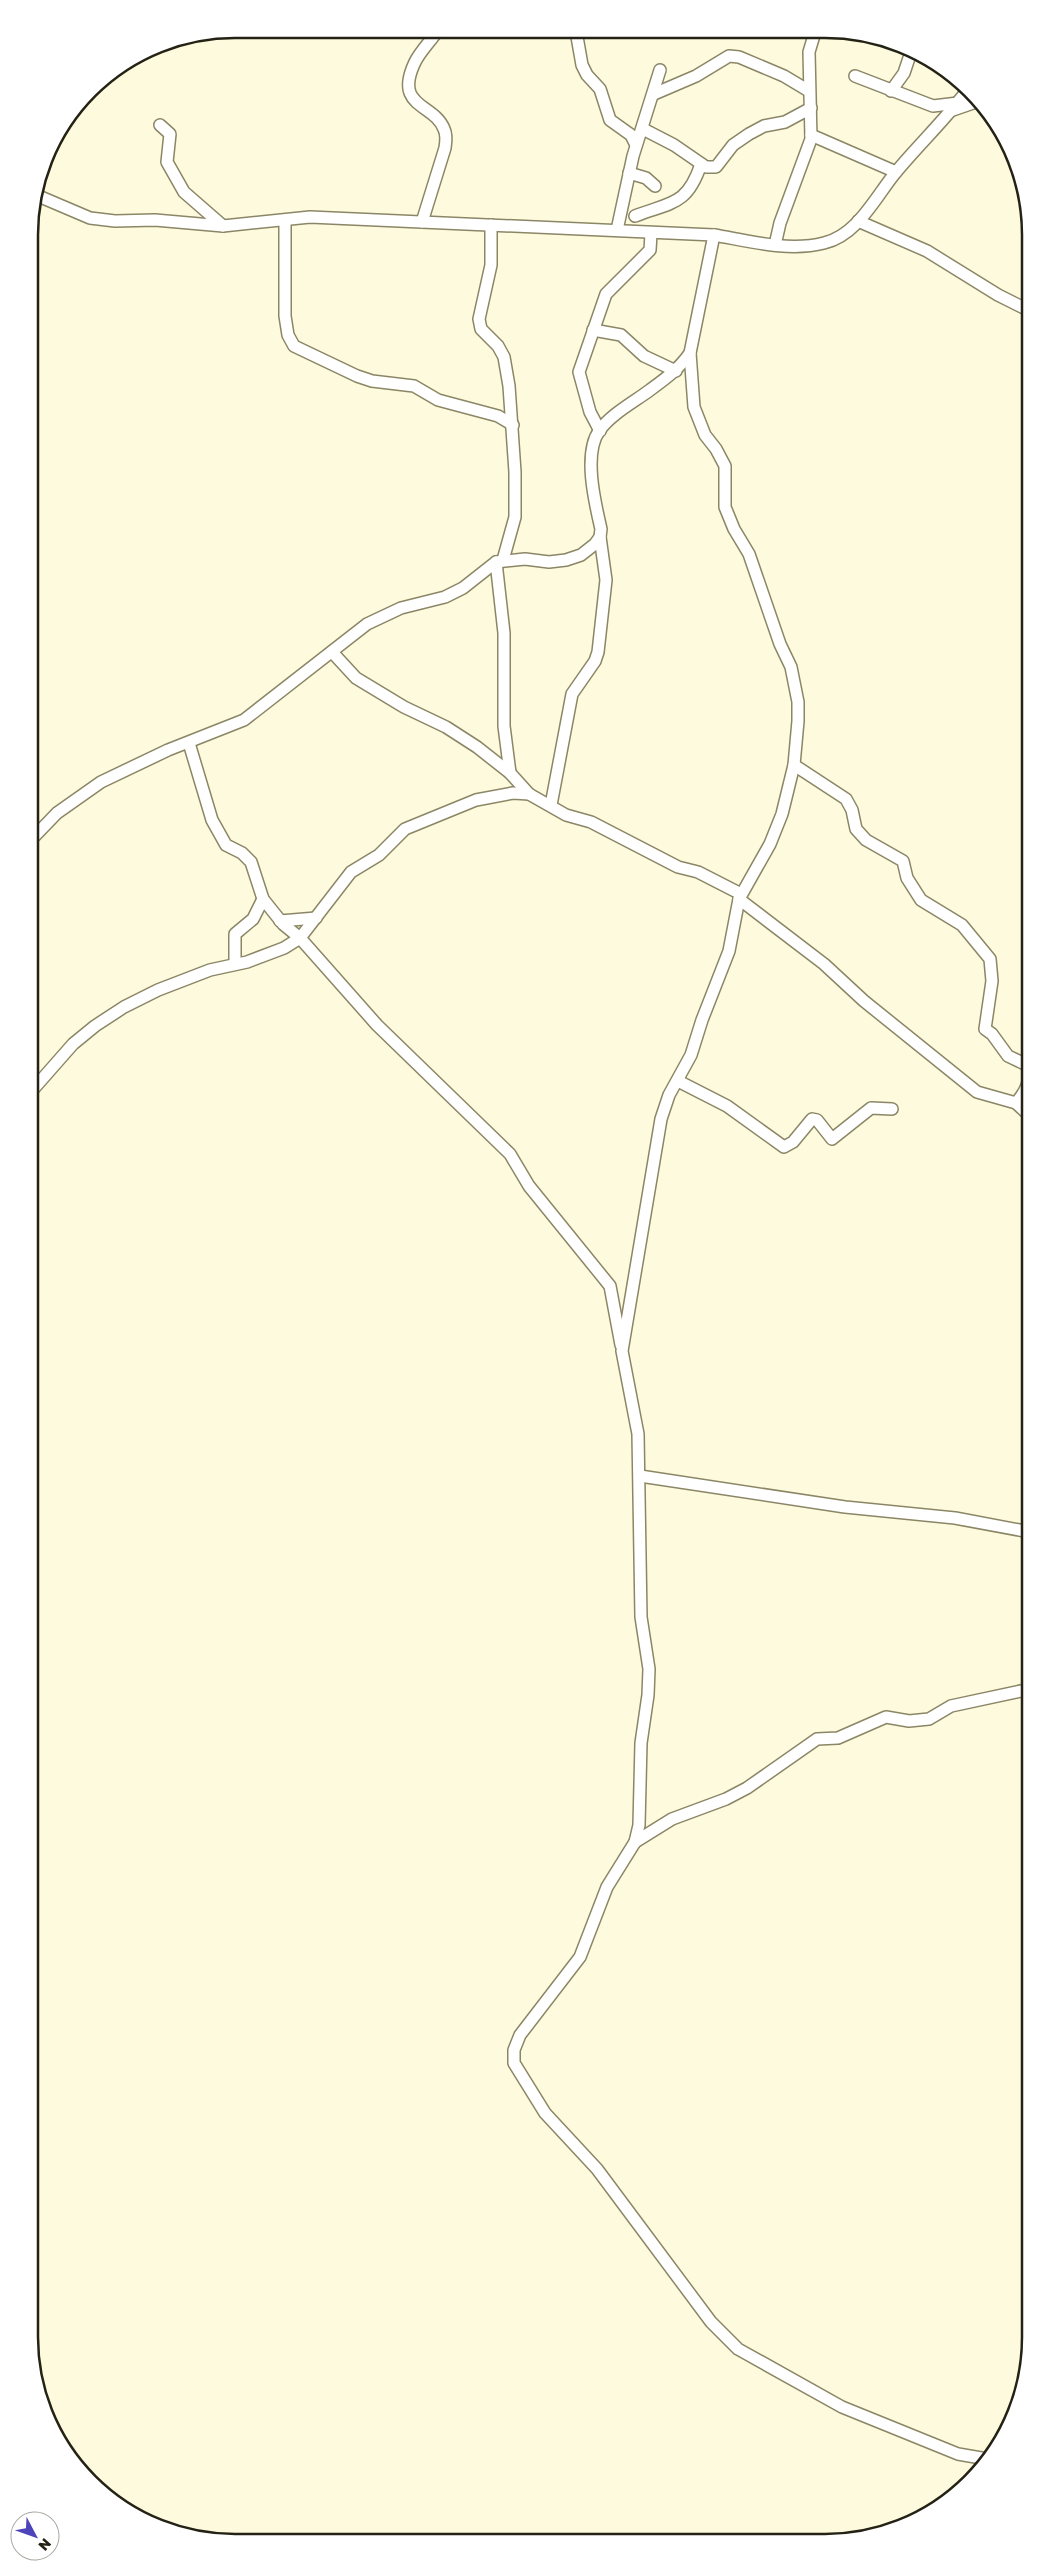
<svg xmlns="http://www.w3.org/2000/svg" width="1059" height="2571" font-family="'Golos Text',sans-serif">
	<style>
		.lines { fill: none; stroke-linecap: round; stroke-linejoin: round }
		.minor-casing { stroke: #8b8665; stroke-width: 14 }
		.minor { stroke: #fff; stroke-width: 11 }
		.rim { fill: none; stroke: #242215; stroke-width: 2.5 }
	</style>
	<rect width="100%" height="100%" fill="#fefadd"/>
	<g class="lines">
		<defs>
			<g id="minor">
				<path d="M 576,31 L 582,65 L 587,75 L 600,89 L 610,120 L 631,135 L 636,145"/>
				<path d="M 855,76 L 933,106 L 958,103"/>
				<path d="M 891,91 L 904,73 L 912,49"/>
				<path d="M 654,94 L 696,76 L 729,56 L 739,57 L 784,76 L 809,91"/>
				<path d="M 953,110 L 979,101"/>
				<path d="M 160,125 L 170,134 L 167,162 L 184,192 L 223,226"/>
				<path d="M 643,129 L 674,145 L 706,167 L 716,167 L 733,145 L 749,134 L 764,126 L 785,122 L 811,108"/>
				<path d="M 811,135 L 896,172"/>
				<path d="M 629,173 L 646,178 L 655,186"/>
				<path d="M 36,195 L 90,218 L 115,221 L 155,220 L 223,226 L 310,217 L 714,235 C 749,241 789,252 824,243 C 858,235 876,196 896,172 C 920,143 947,118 969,88"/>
				<path d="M 635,216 C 671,202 687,206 701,164"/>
				<path d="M 285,220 L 285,316 L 288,335 L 294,346 L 357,376 L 372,381 L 414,386 L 438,400 L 498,416 L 513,425"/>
				<path d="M 858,221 L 927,251 L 998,295 L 1030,311"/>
				<path d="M 422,222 L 445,148 C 446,142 447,135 444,129 C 434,103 393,108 415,62 C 421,50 431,41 438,30"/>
				<path d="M 491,225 L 491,265 L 479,319 L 481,329 L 498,346 L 504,357 L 509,386 L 515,472 L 515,517 L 503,560"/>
				<path d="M 617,230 L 633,156 L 660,70"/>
				<path d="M 775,245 L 780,223 L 811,139 L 809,52 L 815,32"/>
				<path d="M 593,330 L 621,335 L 644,356 L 676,371"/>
				<path d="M 690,353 L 694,407 L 705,435 L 716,449 L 725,466 L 725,507 L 734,529 L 749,554 L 780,644 L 791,667 L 798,702 L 798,721 L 794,765 L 782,814 L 770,844 L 739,899 L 729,951 L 702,1020 L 691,1055 L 669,1095 L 661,1119 L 622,1351 L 638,1434 L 641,1617 L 649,1669 L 648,1695 L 641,1743 L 639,1825 L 635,1842 L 607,1887 L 580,1957 L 520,2035 L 514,2050 L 514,2063 L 545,2113 L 597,2169 L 711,2322 L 738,2349 L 842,2407 L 958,2454 L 987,2459"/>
				<path d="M 600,431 L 590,412 L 579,372 L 606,294 L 650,250 L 651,234"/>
				<path d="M 496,562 L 504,633 L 504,726 L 510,773"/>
				<path d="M 332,652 L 356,678 L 404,707 L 446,727 L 477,747 L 510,773 L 529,794"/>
				<path d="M 189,743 L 212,820 L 226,845 L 242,853 L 251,862 L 263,899 L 283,924 L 300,938 L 377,1025 L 510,1154 L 529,1186 L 610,1286 L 621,1345"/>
				<path d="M 794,765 L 846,799 L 852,810 L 856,829 L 866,840 L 903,861 L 907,878 L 921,900 L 962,925 L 990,959 L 992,981 L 985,1029 L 992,1034 L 1008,1056 L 1027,1065 C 1031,1081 1027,1090 1016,1103"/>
				<path d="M 551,805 L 572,694 L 595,661 L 598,652 L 606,580 L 600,537"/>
				<path d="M 29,842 L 57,813 L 101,782 L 168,750 L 244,720 L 367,624 L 401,608 L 445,597 L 463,588 L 496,562 L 525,559 L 549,562 L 566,560 L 581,555 L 595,544 L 600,537 L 601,529 C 595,503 583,454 599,431 C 611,414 634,402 650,390 C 665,379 679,369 690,353 L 714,235"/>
				<path d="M 739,899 L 824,964 L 864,1001 L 977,1092 L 1016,1103 L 1030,1116"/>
				<path d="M 280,921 L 316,918"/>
				<path d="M 235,964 L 235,934 L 253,919 L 263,899"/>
				<path d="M 678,1081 L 727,1106 L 784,1147 L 793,1142 L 812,1119 L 817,1120 L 832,1139 L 871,1108 L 892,1109"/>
				<path d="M 29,1094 L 73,1044 L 95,1026 L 124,1007 L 158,990 L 210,970 L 247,962 L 284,948 L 300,938 L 351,872 L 379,855 L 405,829 L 476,800 L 513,793 L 529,794 L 566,815 L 591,822 L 678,867 L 698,872 L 741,894"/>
				<path d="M 640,1476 L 845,1507 L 955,1518 L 1030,1532"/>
				<path d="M 635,1842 L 672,1819 L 726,1799 L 747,1788 L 817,1739 L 838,1738 L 886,1717 L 909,1721 L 929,1719 L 951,1706 L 1030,1689"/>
			</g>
		</defs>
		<use href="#minor" class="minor-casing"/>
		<use href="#minor" class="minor"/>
	</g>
	<path d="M0 0H1059V2571H0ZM235 38H825A197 197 0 0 1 1022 235V2337A197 197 0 0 1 825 2534H235A197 197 0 0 1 38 2337V235A197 197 0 0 1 235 38Z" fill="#fff" fill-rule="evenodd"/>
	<path class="rim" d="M235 38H825A197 197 0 0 1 1022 235V2337A197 197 0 0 1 825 2534H235A197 197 0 0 1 38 2337V235A197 197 0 0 1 235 38Z"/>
	<g transform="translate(35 2536) rotate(131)"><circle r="24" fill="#ffffff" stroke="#a7a7a1"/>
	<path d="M0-4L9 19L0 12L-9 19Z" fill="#4d43ba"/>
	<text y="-8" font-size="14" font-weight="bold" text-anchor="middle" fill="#242215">N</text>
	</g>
</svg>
